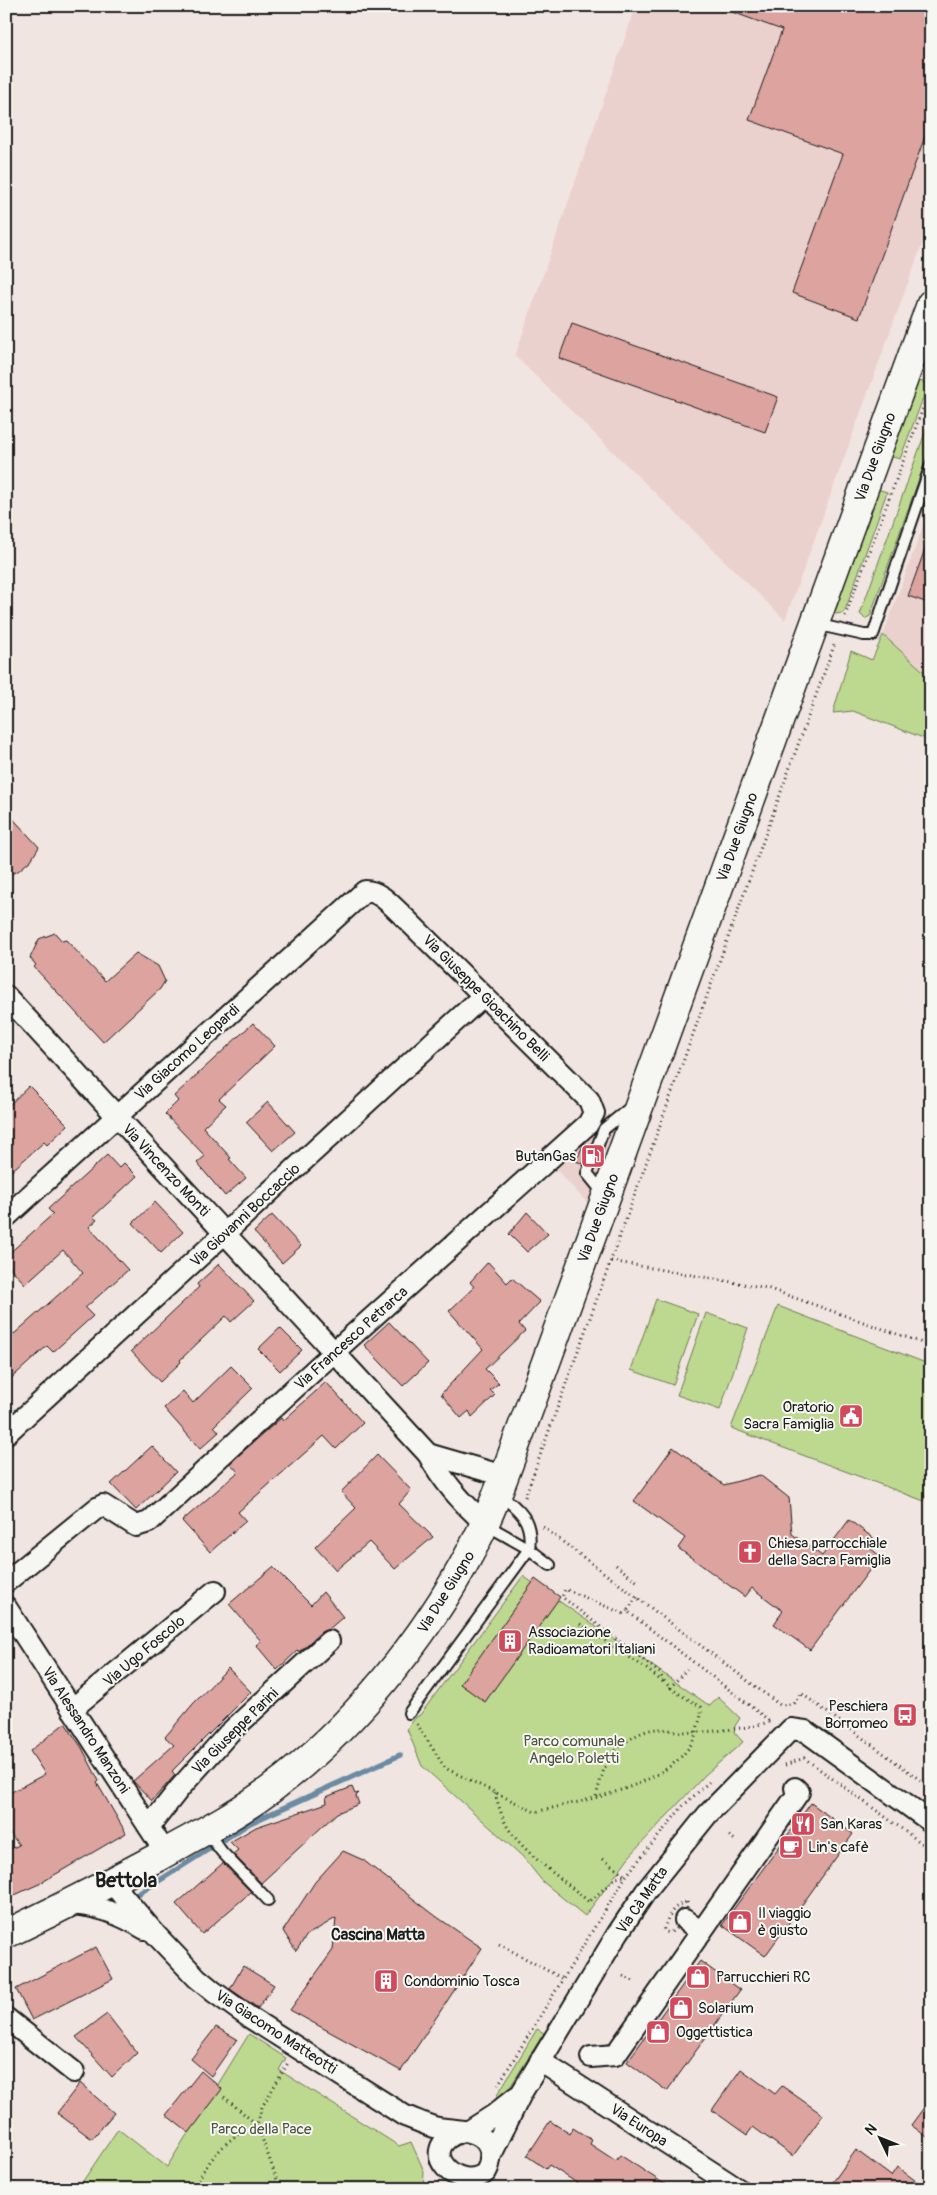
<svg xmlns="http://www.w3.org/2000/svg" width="937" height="2195" font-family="Pangolin,sans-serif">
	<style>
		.built { fill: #ebd1cd }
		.green { fill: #bdd88f; stroke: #6c7a56 }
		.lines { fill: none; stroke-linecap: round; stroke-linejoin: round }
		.stream { stroke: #6a8ba3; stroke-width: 5.5 }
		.building { fill: #dda39e; stroke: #1c1c1c }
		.lane-casing { stroke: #1c1c1c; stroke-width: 14 }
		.street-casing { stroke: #1c1c1c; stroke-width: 24 }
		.secondary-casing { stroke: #1c1c1c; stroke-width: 31 }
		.path { stroke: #1c1c1c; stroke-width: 3; stroke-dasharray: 1 4; stroke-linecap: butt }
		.lane { stroke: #f6f6f2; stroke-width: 10 }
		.street { stroke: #f6f6f2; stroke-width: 20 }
		.secondary { stroke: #f6f6f2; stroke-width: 28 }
		.labels { text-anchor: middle; stroke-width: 4; stroke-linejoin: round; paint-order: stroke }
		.street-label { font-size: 15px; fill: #1c1c1c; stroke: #f6f6f2 }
		.poi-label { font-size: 15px; fill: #1c1c1c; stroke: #f6f6f2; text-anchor: start }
		.park-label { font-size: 15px; fill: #4c543e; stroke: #f6f6f2 }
		.neighbourhood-label { font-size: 16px; font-weight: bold; fill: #1c1c1c; stroke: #f6f6f2 }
		.district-label { font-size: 20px; font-weight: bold; fill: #1c1c1c; stroke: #f6f6f2 }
	</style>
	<rect width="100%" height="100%" fill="#f1e5e1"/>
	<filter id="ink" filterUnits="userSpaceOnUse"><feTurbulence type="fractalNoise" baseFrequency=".02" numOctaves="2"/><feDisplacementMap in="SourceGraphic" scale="10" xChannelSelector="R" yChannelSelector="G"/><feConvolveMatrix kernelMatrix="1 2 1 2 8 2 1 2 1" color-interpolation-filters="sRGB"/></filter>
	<g filter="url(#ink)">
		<g class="built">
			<path d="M 636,6 L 931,6 L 931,220 L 785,620 L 515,356 Z"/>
			<path d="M 931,504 L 931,678 L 883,635 Z"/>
			<path d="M 623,1110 L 590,1206 L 552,1165 L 608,1115 Z"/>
		</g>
		<g class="green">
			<path d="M 919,381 L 924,382 L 927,388 L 900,459 L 886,455 L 914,385 Z"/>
			<path d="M 931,416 L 931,445 L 870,616 L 865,619 L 860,614 Z"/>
			<path d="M 874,488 L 887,492 L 846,608 L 843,613 L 835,614 L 833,610 Z"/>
			<path d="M 883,635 L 931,678 L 931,741 L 853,711 L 833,713 L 851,651 L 872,660 Z"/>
			<path d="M 656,1299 L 698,1314 L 673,1385 L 631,1370 Z"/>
			<path d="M 778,1306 L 931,1365 L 931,1483 L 924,1501 L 731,1428 Z"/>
			<path d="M 706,1313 L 748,1328 L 720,1410 L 677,1395 Z"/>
			<path d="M 523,1576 L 710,1706 L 718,1697 L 740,1718 L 735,1726 L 734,1732 L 743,1742 L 705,1775 L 629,1857 L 585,1916 L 543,1882 L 522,1856 L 422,1766 L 407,1729 L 416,1717 L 420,1715 Z"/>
			<path d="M 537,2029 L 544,2033 L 502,2100 L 496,2097 Z"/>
			<path d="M 249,2034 L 286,2058 L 279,2070 L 399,2146 L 411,2142 L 424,2171 L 423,2189 L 86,2189 L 81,2184 L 118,2129 L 167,2167 Z"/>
		</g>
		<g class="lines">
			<path class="stream" d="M 135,1896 L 250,1823 L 400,1755"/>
		</g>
		<g class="building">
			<path d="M 721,6 L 931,6 L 931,120 L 859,318 L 792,293 L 843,154 L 749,120 L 782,30 L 721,8 Z"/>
			<path d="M 572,323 L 778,397 L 765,432 L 559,358 Z"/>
			<path d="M 929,538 L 931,538 L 931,604 L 908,596 Z"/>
			<path d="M 6,811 L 39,847 L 31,860 L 18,871 L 6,876 Z"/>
			<path d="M 55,933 L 62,941 L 66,940 L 105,981 L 136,953 L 158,966 L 165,981 L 160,989 L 103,1042 L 34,967 L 36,965 L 30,958 L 39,939 Z"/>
			<path d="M 253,1023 L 275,1046 L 219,1099 L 226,1105 L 203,1127 L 231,1158 L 229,1159 L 246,1178 L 225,1196 L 197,1163 L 205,1156 L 165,1114 L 178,1101 L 174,1096 Z"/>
			<path d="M 29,1086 L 68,1125 L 47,1145 L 44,1142 L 6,1176 L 6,1108 Z"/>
			<path d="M 268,1102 L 295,1132 L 273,1151 L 246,1122 Z"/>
			<path d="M 584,1143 L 590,1145 L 583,1164 L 576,1161 Z"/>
			<path d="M 107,1155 L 119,1168 L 124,1163 L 137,1176 L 93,1217 L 97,1220 L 89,1227 L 128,1270 L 85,1308 L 93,1316 L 53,1352 L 47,1346 L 6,1383 L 6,1325 L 14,1334 L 83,1273 L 63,1250 L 25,1284 L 6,1263 L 6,1256 L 53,1214 L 48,1209 Z"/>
			<path d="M 155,1202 L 183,1232 L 161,1253 L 133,1223 Z"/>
			<path d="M 527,1212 L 548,1234 L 527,1252 L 509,1234 Z"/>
			<path d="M 272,1215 L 301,1246 L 282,1263 L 254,1232 Z"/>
			<path d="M 488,1262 L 507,1283 L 512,1278 L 540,1302 L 519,1324 L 525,1331 L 485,1369 L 499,1383 L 490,1390 L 495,1395 L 472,1417 L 469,1411 L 461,1418 L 441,1394 L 483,1349 L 449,1311 L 474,1287 L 470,1282 Z"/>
			<path d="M 219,1264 L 254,1301 L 231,1322 L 226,1316 L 180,1360 L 181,1362 L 160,1382 L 131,1351 L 199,1287 L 197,1284 Z"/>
			<path d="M 389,1322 L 428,1363 L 403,1386 L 364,1345 Z"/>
			<path d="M 280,1328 L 302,1350 L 280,1371 L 258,1349 Z"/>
			<path d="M 231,1366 L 253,1388 L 214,1426 L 219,1432 L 200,1449 L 164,1408 L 183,1391 L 193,1403 Z"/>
			<path d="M 326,1382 L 363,1423 L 336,1449 L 324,1436 L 238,1512 L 246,1521 L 210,1552 L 182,1521 L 238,1472 L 230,1463 L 281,1418 L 283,1421 Z"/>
			<path d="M 152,1446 L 176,1472 L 136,1510 L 111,1484 Z"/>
			<path d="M 673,1447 L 724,1485 L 760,1475 L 789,1498 L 792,1534 L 822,1556 L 849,1520 L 876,1540 L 870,1548 L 880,1556 L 810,1650 L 774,1624 L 783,1611 L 752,1588 L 745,1597 L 678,1548 L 685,1538 L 634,1501 Z"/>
			<path d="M 377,1455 L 411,1490 L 399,1504 L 433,1537 L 395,1569 L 369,1542 L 336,1570 L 315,1547 L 356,1508 L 341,1492 Z"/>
			<path d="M 273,1567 L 311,1605 L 323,1592 L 343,1617 L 329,1629 L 321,1632 L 299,1652 L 298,1650 L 277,1670 L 256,1645 L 261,1641 L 229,1604 Z"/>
			<path d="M 535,1579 L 560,1597 L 485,1702 L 460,1684 Z"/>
			<path d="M 228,1668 L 251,1692 L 172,1771 L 175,1775 L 152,1801 L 133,1781 L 174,1745 L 165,1737 L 193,1704 Z"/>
			<path d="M 65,1723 L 82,1748 L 99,1781 L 97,1783 L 126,1833 L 39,1884 L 6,1899 L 6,1851 L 19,1845 L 6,1828 L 6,1795 L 45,1774 L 30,1751 Z"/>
			<path d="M 352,1787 L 355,1794 L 359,1793 L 356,1796 L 359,1804 L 337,1813 L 261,1883 L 233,1854 L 238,1850 L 230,1842 L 256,1827 L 327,1803 L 326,1797 Z"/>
			<path d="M 811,1803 L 853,1834 L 765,1956 L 722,1925 Z"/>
			<path d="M 343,1851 L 363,1860 L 437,1917 L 482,1948 L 401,2071 L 290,2010 L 333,1950 L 336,1918 L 307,1935 L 296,1951 L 283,1931 L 315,1882 Z"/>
			<path d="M 223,1863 L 251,1892 L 202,1934 L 176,1904 Z"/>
			<path d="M 96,1947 L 113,1979 L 32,2020 L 16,1989 Z"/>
			<path d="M 700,1961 L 740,1990 L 667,2091 L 627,2062 Z"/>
			<path d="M 243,1966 L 274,1985 L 258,2008 L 230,1989 Z"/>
			<path d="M 107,2014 L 137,2053 L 112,2077 L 76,2037 Z"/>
			<path d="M 216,2027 L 237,2039 L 211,2076 L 191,2059 Z"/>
			<path d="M 741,2069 L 775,2094 L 782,2086 L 823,2115 L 793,2156 L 753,2127 L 747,2135 L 712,2110 Z"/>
			<path d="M 201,2071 L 222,2089 L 189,2133 L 166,2115 Z"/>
			<path d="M 80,2083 L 114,2113 L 92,2139 L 57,2113 Z"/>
			<path d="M 931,2098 L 931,2140 L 911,2125 Z"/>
			<path d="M 550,2121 L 570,2134 L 573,2128 L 592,2140 L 590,2144 L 616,2161 L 620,2155 L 672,2189 L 573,2189 L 577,2183 L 549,2165 L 546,2169 L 527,2156 Z"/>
			<path d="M 856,2150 L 891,2176 L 897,2167 L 927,2189 L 828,2189 Z"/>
		</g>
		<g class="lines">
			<defs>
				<g id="lane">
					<path d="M 815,624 L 864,635 L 873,635 L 931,465"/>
					<path d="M 604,1194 L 587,1173 L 604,1129 L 631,1107"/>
					<path d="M 485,1524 L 529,1549 C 533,1520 520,1510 499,1494"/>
					<path d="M 409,1713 L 529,1549 L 550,1565"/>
					<path d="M 207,1832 L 222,1852 L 268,1900"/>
				</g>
				<g id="street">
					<path d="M 6,996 L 428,1454 C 442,1480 463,1504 485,1523"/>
					<path d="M 6,1217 L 365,891 C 380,891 391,905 401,914 L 589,1100 L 594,1113 L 588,1124 L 334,1352 L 149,1522 L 136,1526 L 103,1505 L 97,1508 L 6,1582"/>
					<path d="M 6,1434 L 483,996"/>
					<path d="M 428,1454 L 504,1476"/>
					<path d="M 6,1607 L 165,1852"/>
					<path d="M 72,1709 L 215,1591"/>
					<path d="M 149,1827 L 179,1789 L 229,1733 L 329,1641"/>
					<path d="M 111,1882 L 157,1936 L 197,1978 L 214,1992 L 249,2017 L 405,2116 C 414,2119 424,2124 434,2127 C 452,2132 484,2126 490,2150 C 491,2158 490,2165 486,2172 C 461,2195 412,2150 460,2132"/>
					<path d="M 68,1904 C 98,1905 119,1914 145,1929"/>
					<path d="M 685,1920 L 701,1932"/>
					<path d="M 6,2018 L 74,2072"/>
					<path d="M 591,2057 L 615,2055 L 799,1792 L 795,1788"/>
					<path d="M 540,2061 L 738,2189"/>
					<path d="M 469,2131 L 494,2115 L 516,2097"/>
					<path d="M 491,2155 L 522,2092 L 618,1933 L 646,1891 L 707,1815 L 791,1729 L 805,1731 L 931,1822"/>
				</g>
				<path id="secondary" d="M 6,1934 C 57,1910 107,1884 156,1858 C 195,1836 235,1816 271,1789 C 350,1731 425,1639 471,1551 C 494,1509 509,1462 526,1417 L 931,304"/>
			</defs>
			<use href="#lane" class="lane-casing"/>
			<use href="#street" class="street-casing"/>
			<use href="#secondary" class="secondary-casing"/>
			<g class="path">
				<path d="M 845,616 L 931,387"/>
				<path d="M 611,1261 L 767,1288 L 931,1346"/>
				<path d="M 525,1497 L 835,643"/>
				<path d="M 543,1527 L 780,1705 L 793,1704 L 801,1693 L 931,1788"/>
				<path d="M 616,1565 L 639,1583"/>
				<path d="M 637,1597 L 627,1611 L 771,1722"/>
				<path d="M 580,1624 L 644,1667 L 663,1682"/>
				<path d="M 670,1688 L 687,1669"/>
				<path d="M 417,1724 L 445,1768 L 535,1812 C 583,1800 687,1785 698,1726 C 700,1720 702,1713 701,1707 C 686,1697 666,1690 660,1673 L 562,1597 L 565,1589 L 624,1614 L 627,1611"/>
				<path d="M 785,1765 L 804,1758 L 931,1850"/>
				<path d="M 495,1793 C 499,1807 503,1823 513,1835 C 534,1861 564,1880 589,1902 L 616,1878 L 626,1876"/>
				<path d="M 596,1796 C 600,1783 603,1767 611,1756 C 621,1743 643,1728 660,1729 C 673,1730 685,1733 698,1732 C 723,1731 746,1728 770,1722"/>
				<path d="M 729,1836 L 737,1841"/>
				<path d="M 603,1859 L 626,1876"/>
				<path d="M 687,1902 C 689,1918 681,1924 670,1933 L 666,1932 L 664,1929 C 668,1916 673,1905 687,1902 Z"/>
				<path d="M 499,1944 L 563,1979"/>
				<path d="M 623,1976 L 633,1981"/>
				<path d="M 498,2085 L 626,1876 L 683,1806 L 709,1782"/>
				<path d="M 224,2097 L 256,2124"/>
				<path d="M 196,2189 C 200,2166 235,2130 257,2124"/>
				<path d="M 266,2189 L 267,2189"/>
				<path d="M 277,2189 L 277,2180 L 257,2124 L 262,2107 L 288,2063"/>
			</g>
			<use href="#lane" class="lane"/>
			<use href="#street" class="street"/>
			<use href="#secondary" class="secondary"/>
		</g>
	</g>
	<defs>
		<symbol id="fuel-square" viewBox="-11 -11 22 22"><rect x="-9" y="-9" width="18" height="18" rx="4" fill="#d1495b" stroke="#f6f6f2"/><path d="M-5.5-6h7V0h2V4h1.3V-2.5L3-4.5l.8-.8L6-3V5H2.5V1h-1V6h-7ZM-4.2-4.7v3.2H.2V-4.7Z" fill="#fff"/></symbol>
		<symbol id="civic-square" viewBox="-11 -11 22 22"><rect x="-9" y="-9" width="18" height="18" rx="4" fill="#d1495b" stroke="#f6f6f2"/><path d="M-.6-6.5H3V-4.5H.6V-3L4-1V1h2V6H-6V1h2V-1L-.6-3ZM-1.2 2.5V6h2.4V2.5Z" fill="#fff"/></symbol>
		<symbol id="church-square" viewBox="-11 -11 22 22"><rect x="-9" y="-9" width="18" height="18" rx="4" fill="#d1495b" stroke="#f6f6f2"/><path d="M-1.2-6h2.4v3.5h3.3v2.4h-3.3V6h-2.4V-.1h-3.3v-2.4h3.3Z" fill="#fff"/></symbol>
		<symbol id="building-square" viewBox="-11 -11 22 22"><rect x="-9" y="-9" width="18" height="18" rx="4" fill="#d1495b" stroke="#f6f6f2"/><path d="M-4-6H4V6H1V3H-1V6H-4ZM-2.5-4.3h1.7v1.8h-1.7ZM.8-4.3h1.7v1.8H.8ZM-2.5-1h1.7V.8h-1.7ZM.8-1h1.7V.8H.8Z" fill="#fff"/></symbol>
		<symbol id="bus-square" viewBox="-11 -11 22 22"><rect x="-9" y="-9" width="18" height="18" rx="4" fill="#d1495b" stroke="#f6f6f2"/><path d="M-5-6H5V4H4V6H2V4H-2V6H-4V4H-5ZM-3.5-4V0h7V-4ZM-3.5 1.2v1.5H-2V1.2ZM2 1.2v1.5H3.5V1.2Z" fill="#fff"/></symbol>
		<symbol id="restaurant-square" viewBox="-11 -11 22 22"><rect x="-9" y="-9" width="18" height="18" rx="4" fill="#d1495b" stroke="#f6f6f2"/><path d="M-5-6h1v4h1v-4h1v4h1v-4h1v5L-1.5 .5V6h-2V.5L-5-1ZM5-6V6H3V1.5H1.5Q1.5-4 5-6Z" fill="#fff"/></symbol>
		<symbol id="cafe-square" viewBox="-11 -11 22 22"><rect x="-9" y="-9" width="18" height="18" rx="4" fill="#d1495b" stroke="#f6f6f2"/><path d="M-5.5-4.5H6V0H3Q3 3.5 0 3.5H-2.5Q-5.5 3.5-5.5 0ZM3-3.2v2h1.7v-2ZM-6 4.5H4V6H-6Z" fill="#fff"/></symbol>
		<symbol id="shop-square" viewBox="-11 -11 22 22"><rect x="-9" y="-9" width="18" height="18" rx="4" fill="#d1495b" stroke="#f6f6f2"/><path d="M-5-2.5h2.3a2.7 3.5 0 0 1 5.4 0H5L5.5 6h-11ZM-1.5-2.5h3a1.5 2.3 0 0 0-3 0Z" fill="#fff"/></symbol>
	</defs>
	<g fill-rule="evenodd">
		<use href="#fuel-square" x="579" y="1142" width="28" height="28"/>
		<use href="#civic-square" x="837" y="1402" width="28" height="28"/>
		<use href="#church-square" x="736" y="1538" width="28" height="28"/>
		<use href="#building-square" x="496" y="1627" width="28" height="28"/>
		<use href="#bus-square" x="891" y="1701" width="28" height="28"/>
		<use href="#restaurant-square" x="789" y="1810" width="28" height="28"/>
		<use href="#cafe-square" x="777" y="1833" width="28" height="28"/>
		<use href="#shop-square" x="726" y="1908" width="28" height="28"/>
		<use href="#shop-square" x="684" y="1963" width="28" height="28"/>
		<use href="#building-square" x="372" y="1967" width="28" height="28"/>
		<use href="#shop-square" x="667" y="1994" width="28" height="28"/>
		<use href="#shop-square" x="644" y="2018" width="28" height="28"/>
	</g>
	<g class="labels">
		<g class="street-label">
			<text transform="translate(875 457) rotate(-70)" y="5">Via Due Giugno</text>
			<text transform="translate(737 837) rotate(-70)" y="5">Via Due Giugno</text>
			<text transform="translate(486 998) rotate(45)" y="5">Via Giuseppe Gioachino Belli</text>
			<text transform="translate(187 1052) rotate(-42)" y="5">Via Giacomo Leopardi</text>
			<text transform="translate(166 1170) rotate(47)" y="5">Via Vincenzo Monti</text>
			<text transform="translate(245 1215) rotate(-43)" y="5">Via Giovanni Boccaccio</text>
			<text transform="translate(598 1218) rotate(-70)" y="5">Via Due Giugno</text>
			<text transform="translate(351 1338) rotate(-42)" y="5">Via Francesco Petrarca</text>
			<text transform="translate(446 1592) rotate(-58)" y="5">Via Due Giugno</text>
			<text transform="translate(144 1651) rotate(-40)" y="5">Via Ugo Foscolo</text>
			<text transform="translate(86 1730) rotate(57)" y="5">Via Alessandro Manzoni</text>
			<text transform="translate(235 1731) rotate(-45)" y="5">Via Giuseppe Parini</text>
			<text transform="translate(642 1900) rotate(-55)" y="5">Via Cà Matta</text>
			<text transform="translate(276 2032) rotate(33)" y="5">Via Giacomo Matteotti</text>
			<text transform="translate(639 2125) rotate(33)" y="5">Via Europa</text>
		</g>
		<g class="poi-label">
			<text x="576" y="1161" text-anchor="end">ButanGas</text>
			<text x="834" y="1412" text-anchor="end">Oratorio<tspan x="834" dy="17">Sacra Famiglia</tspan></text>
			<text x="768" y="1548">Chiesa parrocchiale<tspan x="768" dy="17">della Sacra Famiglia</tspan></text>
			<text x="528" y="1637">Associazione<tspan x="528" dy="17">Radioamatori Italiani</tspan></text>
			<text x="888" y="1711" text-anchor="end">Peschiera<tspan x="888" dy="17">Borromeo</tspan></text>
			<text x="820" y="1829">San Karas</text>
			<text x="808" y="1852">Lin's cafè</text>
			<text x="758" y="1918">Il viaggio<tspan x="758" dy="17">è giusto</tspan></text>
			<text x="716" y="1982">Parrucchieri RC</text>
			<text x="404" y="1986">Condominio Tosca</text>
			<text x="698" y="2013">Solarium</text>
			<text x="676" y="2037">Oggettistica</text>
		</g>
		<g class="park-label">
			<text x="574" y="1746">Parco comunale<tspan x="574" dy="17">Angelo Poletti</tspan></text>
			<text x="261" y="2134">Parco della Pace</text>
		</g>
		<g class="neighbourhood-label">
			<text x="378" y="1940">Cascina Matta</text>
		</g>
		<g class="district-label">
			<text x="126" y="1887">Bettola</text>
		</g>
	</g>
	<rect width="937" height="2195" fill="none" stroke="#f6f6f2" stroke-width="25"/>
	<rect x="12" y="12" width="912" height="2170" fill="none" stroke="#1c1c1c" stroke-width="2" filter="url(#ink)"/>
	<g transform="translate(880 2138) rotate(313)" stroke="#f6f6f2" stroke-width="4" paint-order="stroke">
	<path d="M0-4L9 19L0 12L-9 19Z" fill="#1c1c1c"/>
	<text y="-8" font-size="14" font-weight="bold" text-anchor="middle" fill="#1c1c1c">N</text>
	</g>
</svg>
